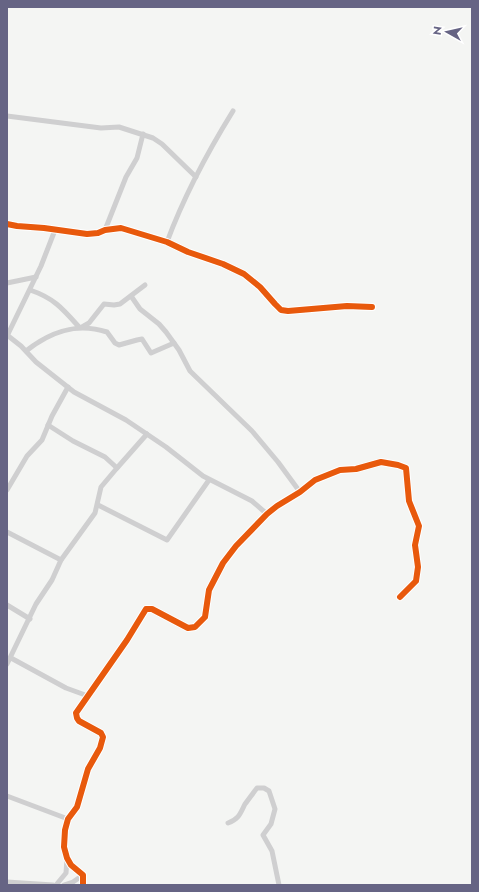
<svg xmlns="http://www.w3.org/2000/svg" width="479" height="892" font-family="Jost,sans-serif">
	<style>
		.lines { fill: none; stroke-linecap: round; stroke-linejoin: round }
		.minor { stroke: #cfcfd0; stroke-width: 5 }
		.cycleway-casing { stroke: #fff; stroke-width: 8 }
		.cycleway { stroke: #e8590c; stroke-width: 6 }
	</style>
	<rect width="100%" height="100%" fill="#f4f5f3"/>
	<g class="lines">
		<g class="minor">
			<path d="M 7,116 L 101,128 L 119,127 L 153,138 L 162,144 L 196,177"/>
			<path d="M 7,224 L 17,226 L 44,228 L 87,234 L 98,233 L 105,230 L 121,228 L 167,242 L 188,252 L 223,264 L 244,274 L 260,287 L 275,304 L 281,310 L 288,311 L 347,306 L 372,307"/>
			<path d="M 105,230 L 126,177 L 137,158 L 143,134"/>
			<path d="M 167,242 C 184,196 207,153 233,111"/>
			<path d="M 7,283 L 36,277"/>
			<path d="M 30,290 C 54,298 63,309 79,327"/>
			<path d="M 131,296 L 140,309 L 159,324 L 166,332 L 179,350 L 190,371 L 252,431 L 278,462 L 300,492"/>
			<path d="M 82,327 L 89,323 L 104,304 L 114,305 L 120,304 L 145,285"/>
			<path d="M 7,335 L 21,346 L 36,362 L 74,392 L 126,420 L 166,447 L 203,476 L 252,501 L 267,514"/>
			<path d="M 7,336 L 41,266 L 55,230"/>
			<path d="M 26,351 C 50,332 76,322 107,332 L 115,343 L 119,345 L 137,340 L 142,339 L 151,353 L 174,343"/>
			<path d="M 48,425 L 73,441 L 105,457 L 117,468"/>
			<path d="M 7,490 L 27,456 L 42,440 L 52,416 L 68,387"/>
			<path d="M 98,505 L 167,540 L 209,480"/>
			<path d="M 7,532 L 61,560"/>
			<path d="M 7,605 L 30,619"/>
			<path d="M 11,658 L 66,688 L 88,696"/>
			<path d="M 7,664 L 36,604 L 52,580 L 61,560 L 95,513 L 101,487 L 117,468 L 147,434"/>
			<path d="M 7,796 L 68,819"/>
			<path d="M 228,823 C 239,819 240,814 245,804 C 249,799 253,793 257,788 L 264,788 L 269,791 L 275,809 L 271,824 L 263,835 L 272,851 L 279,885"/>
			<path d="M 7,882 L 53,885"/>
			<path d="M 56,885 L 66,873 L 67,859"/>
			<path d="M 64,885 L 73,882 L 83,875"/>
			<path d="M 83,885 L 83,875 L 71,865 L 67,858 L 64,847 L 65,830 L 68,819 L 77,807 L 88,769 L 100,748 L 103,737 L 101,733 L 79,721 L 77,718 L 76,713 L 127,640 L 146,609 L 152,609 L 188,628 L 195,627 L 205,617 L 209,590 L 223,563 L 236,546 L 267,514 L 277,506 L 300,492 L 315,480 L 340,470 L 356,469 L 381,462 L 398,465 L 406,468 L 409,501 L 419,526 L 415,545 L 418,567 L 416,581 L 400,597"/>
		</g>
		<defs>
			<g id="cycleway">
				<path d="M 7,224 L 17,226 L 44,228 L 87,234 L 98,233 L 105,230 L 121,228 L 167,242 L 188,252 L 223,264 L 244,274 L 260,287 L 275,304 L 281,310 L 288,311 L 347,306 L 372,307"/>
				<path d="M 83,885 L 83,875 L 71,865 L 67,858 L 64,847 L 65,830 L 68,819 L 77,807 L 88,769 L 100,748 L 103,737 L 101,733 L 79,721 L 77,718 L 76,713 L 127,640 L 146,609 L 152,609 L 188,628 L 195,627 L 205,617 L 209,590 L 223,563 L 236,546 L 267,514 L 277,506 L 300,492 L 315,480 L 340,470 L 356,469 L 381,462 L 398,465 L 406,468 L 409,501 L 419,526 L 415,545 L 418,567 L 416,581 L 400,597"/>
			</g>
		</defs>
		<use href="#cycleway" class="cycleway-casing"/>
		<use href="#cycleway" class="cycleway"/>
	</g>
	<rect width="479" height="892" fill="none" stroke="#666484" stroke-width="16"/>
	<g transform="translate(447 32) rotate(278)" stroke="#ffffff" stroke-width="3" paint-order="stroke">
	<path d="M0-3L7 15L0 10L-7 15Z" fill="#666484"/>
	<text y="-6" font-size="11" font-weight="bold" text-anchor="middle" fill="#666484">N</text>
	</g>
</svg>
